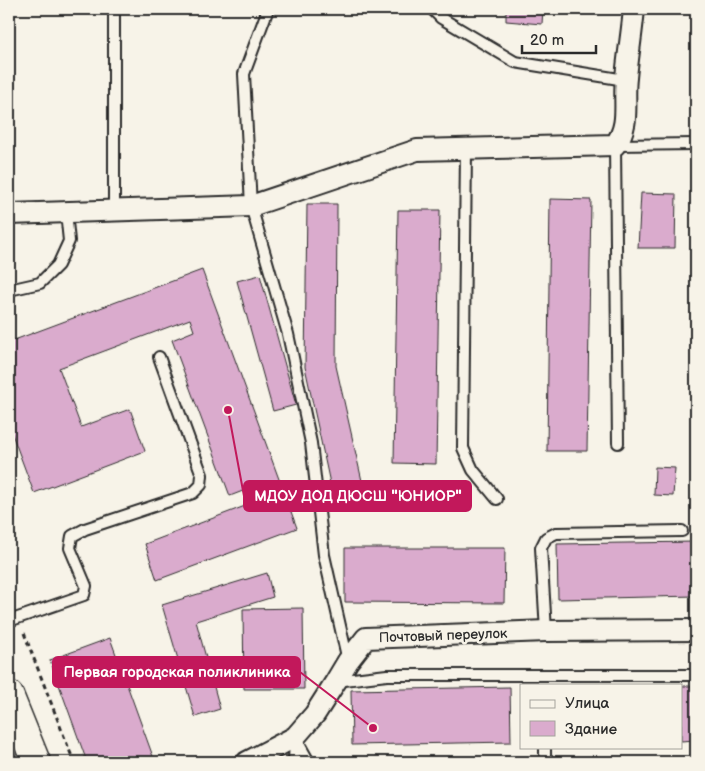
<svg xmlns="http://www.w3.org/2000/svg" width="705" height="771" font-family="'Balsamiq Sans',sans-serif">
	<style>
		.building { fill: #daabcd; stroke: #2b2b2b }
		.lines { fill: none; stroke-linecap: round; stroke-linejoin: round }
		.lane-casing { stroke: #2b2b2b; stroke-width: 14 }
		.street-casing { stroke: #2b2b2b; stroke-width: 24 }
		.secondary-casing { stroke: #2b2b2b; stroke-width: 31 }
		.path { stroke: #2b2b2b; stroke-width: 3; stroke-dasharray: 5 4; stroke-linecap: butt }
		.lane { stroke: #f7f3e8; stroke-width: 10 }
		.street { stroke: #f7f3e8; stroke-width: 20 }
		.secondary { stroke: #f7f3e8; stroke-width: 28 }
		.labels { text-anchor: middle; stroke-width: 5; stroke-linejoin: round; paint-order: stroke }
		.street-label { font-size: 14px; fill: #2b2b2b; stroke: #f7f3e8 }
		.leader { fill: none; stroke: #c2185b; stroke-width: 2 }
		.callout-dot { fill: #c2185b; stroke: #f7f3e8; stroke-width: 2 }
		.callout { fill: #c2185b; stroke: #c2185b; stroke-width: 2 }
		.callout-label { font-size: 15px; text-anchor: middle; font-weight: bold; fill: #fff }
	</style>
	<rect width="100%" height="100%" fill="#f7f3e8"/>
	<filter id="ink" filterUnits="userSpaceOnUse"><feTurbulence type="fractalNoise" baseFrequency=".02" numOctaves="2"/><feDisplacementMap in="SourceGraphic" scale="10" xChannelSelector="R" yChannelSelector="G"/><feConvolveMatrix kernelMatrix="1 2 1 2 8 2 1 2 1" color-interpolation-filters="sRGB"/></filter>
	<g filter="url(#ink)">
		<g class="building">
			<path d="M 506,9 L 543,9 L 542,24 L 506,21 Z"/>
			<path d="M 641,193 L 676,194 L 675,248 L 638,248 Z"/>
			<path d="M 550,199 L 591,200 L 587,451 L 547,451 Z"/>
			<path d="M 307,204 L 337,204 L 336,366 L 362,481 L 331,488 L 305,367 Z"/>
			<path d="M 398,210 L 440,210 L 436,464 L 394,463 Z"/>
			<path d="M 202,270 L 297,528 L 157,580 L 145,544 L 253,503 L 248,489 L 230,496 L 172,340 L 194,331 L 190,319 L 59,368 L 81,427 L 130,409 L 145,451 L 34,493 L 9,426 L 9,342 Z"/>
			<path d="M 260,275 L 296,405 L 273,411 L 237,281 Z"/>
			<path d="M 655,467 L 675,468 L 673,496 L 654,495 Z"/>
			<path d="M 696,542 L 696,596 L 558,599 L 557,544 Z"/>
			<path d="M 345,548 L 505,548 L 504,603 L 345,602 Z"/>
			<path d="M 267,573 L 273,597 L 196,621 L 220,709 L 195,717 L 162,605 Z"/>
			<path d="M 303,608 L 304,689 L 244,689 L 243,609 Z"/>
			<path d="M 110,638 L 155,762 L 87,762 L 50,660 Z"/>
			<path d="M 681,686 L 696,686 L 696,740 L 681,741 Z"/>
			<path d="M 510,687 L 511,742 L 352,745 L 351,690 Z"/>
		</g>
		<g class="lines">
			<defs>
				<g id="lane">
					<path d="M 114,9 L 114,211"/>
					<path d="M 268,9 L 244,74 L 251,206 L 288,334 L 311,443 L 324,555 L 348,661"/>
					<path d="M 432,9 L 441,18 L 515,62 L 625,80"/>
					<path d="M 466,149 L 463,448 L 473,470 L 497,499"/>
					<path d="M 9,290 L 40,283 L 58,265 L 69,241 L 66,212"/>
					<path d="M 618,443 L 615,145 L 696,144"/>
					<path d="M 9,621 L 84,595 L 86,586 L 70,548 L 72,536 L 85,529 L 193,493 L 201,485 L 202,475 L 159,357"/>
					<path d="M 546,631 L 541,548 L 546,538 L 556,533 L 682,531"/>
					<path d="M 336,681 L 387,675 L 696,675"/>
					<path d="M 295,737 L 309,762"/>
					<path d="M 545,747 L 545,762"/>
					<path d="M 294,762 L 295,738"/>
				</g>
				<g id="street">
					<path d="M 9,214 L 251,206 L 417,150 L 615,145 C 631,124 623,102 626,78 C 628,55 632,32 634,9"/>
					<path d="M 247,762 L 295,737 L 315,714 L 336,681 L 348,661 L 366,638 L 546,631 L 696,630"/>
				</g>
				<path id="secondary" d="M 9,695 L 36,762"/>
			</defs>
			<use href="#lane" class="lane-casing"/>
			<use href="#street" class="street-casing"/>
			<use href="#secondary" class="secondary-casing"/>
			<path class="path" d="M 24,633 L 74,762"/>
			<use href="#lane" class="lane"/>
			<use href="#street" class="street"/>
			<use href="#secondary" class="secondary"/>
		</g>
	</g>
	<g class="labels">
		<g class="street-label">
			<text transform="translate(443 635) rotate(-2)" y="5">Почтовый переулок</text>
		</g>
	</g>
	<path class="leader" d="M228 410L244 496M373 728L300 672"/>
	<g class="callout-dot">
		<circle cx="228" cy="410" r="5"/>
		<circle cx="373" cy="728" r="5"/>
	</g>
	<g class="callout">
		<rect x="244" y="481" width="227" height="30" rx="5"/>
		<rect x="53" y="657" width="247" height="30" rx="5"/>
	</g>
	<g class="callout-label">
		<text x="358" y="501">МДОУ ДОД ДЮСШ "ЮНИОР"</text>
		<text x="177" y="677">Первая городская поликлиника</text>
	</g>
	<rect width="705" height="771" fill="none" stroke="#f7f3e8" stroke-width="30"/>
	<rect x="15" y="15" width="675" height="741" fill="none" stroke="#2b2b2b" stroke-width="2" filter="url(#ink)"/>
	<rect x="520" y="684" width="162" height="65" fill="#f7f3e8" stroke="#a5a39c"/>
	<rect x="530" y="700" width="25" height="8" fill="#f7f3e8" stroke="#a5a39c"/>
	<text x="565" y="708" font-size="15" fill="#2b2b2b">Улица</text>
	<rect x="530" y="721" width="25" height="15" fill="#daabcd" stroke="#a5a39c"/>
	<text x="565" y="734" font-size="15" fill="#2b2b2b">Здание</text>
	<path d="M522 45v8h74v-8" fill="none" stroke="#2b2b2b" stroke-width="2.5"/>
	<text x="530" y="45" font-size="15" fill="#2b2b2b" stroke="#f7f3e8" stroke-width="4" paint-order="stroke">20 m</text>
</svg>
